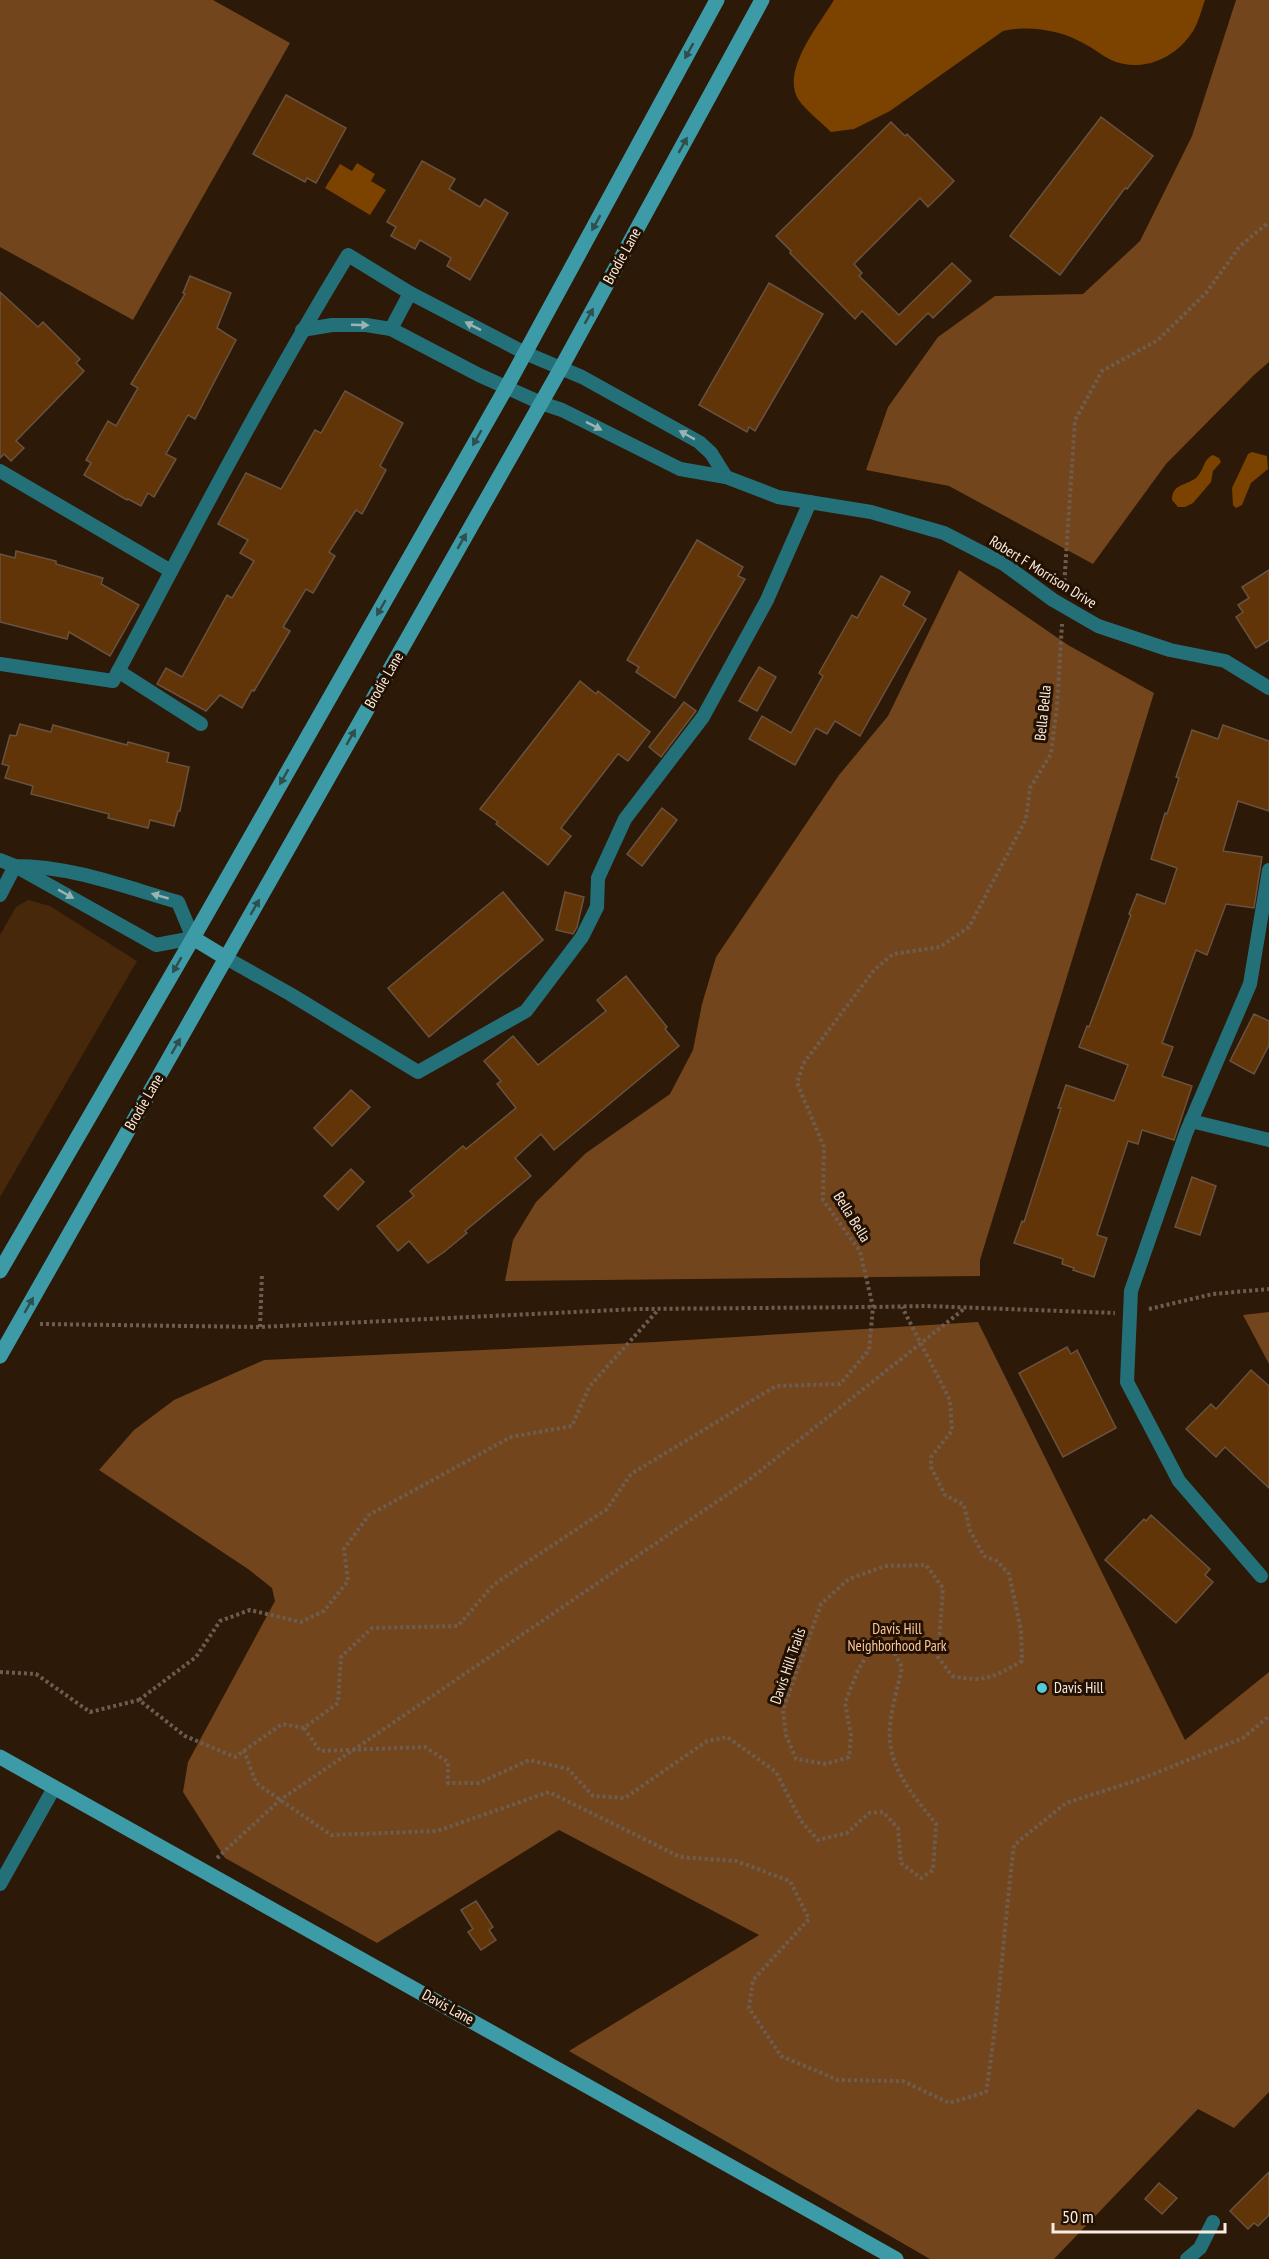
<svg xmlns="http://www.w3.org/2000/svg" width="1269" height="2259" font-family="'PT Sans Narrow',sans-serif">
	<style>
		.green { fill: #48280a }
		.forest { fill: #72451c }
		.water { fill: #7b4200 }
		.building { fill: #613508; stroke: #695240; stroke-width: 1.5 }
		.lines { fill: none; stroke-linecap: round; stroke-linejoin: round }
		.path { stroke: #6e5d4e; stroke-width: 4; stroke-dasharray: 3 3; stroke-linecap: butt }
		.lane { stroke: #247079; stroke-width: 14 }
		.secondary { stroke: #3d9ba8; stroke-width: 15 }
		.oneway { fill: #2e4f4c }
		.oneway2 { fill: #9ab4b2 }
		.poi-dot { fill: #53cbdb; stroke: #221001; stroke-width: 2 }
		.labels { text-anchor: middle; stroke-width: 6; stroke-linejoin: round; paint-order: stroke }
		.street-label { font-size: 15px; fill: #faece1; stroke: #221001 }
		.park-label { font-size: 15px; fill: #fbc89e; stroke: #221001 }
		.poi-label { font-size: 15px; fill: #faece1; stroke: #221001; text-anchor: start }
	</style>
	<rect width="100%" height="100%" fill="#2c1908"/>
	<path class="green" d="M 28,900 L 50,906 L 137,961 L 0,1197 L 0,935 L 16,907 Z"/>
	<g class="forest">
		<path d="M 0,0 L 213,0 L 290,43 L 133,320 L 0,247 Z"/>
		<path d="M 1236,0 L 1269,0 L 1269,362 L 1254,375 L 1166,464 L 1093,564 L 949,486 L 866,470 L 888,407 L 938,337 L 995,296 L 1083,294 L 1140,241 L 1192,136 Z"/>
		<path d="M 959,570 L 1068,645 L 1154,693 L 980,1260 L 980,1276 L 505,1281 L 513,1240 L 536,1202 L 586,1153 L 670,1094 L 693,1050 L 702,1004 L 716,957 L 839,775 L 888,716 Z"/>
		<path d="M 1269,1312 L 1269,1364 L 1243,1315 Z"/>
		<path d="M 978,1322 L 1185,1740 L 1269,1672 L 1269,2092 L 1234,2128 L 1198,2109 L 1054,2259 L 930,2259 L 569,2051 L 759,1935 L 559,1830 L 377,1943 L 225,1858 L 183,1792 L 188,1762 L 275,1601 L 272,1588 L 248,1569 L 99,1470 L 134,1430 L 174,1400 L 264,1360 L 655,1342 Z"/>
	</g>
	<g class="water">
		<path d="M 834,0 L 1205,0 C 1201,11 1198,25 1191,34 C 1173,60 1140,73 1111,60 C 1101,55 1093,48 1083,43 C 1060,30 1029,25 1003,31 L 890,111 L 854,129 L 831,132 C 821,122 806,111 798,99 C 781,70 819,25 834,0 Z"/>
		<path d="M 357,163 L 375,174 L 371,181 L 386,190 L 370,215 L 325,188 L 340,164 L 352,171 Z"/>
		<path d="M 1252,452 L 1267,456 L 1268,469 L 1251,483 L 1242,505 L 1236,508 L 1233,505 L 1232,488 L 1248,454 Z"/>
		<path d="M 1213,455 L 1219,458 L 1221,462 L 1213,471 L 1211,482 L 1193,503 L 1185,507 L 1178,507 L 1172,500 C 1172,484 1185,486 1196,478 C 1204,471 1203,459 1213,455 Z"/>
	</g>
	<g class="building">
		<path d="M 286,95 L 346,128 L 316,183 L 307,178 L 305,182 L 253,154 Z"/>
		<path d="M 1101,117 L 1153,156 L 1127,189 L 1125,188 L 1060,275 L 1010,236 Z"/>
		<path d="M 891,122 L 905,136 L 907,134 L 954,181 L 928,207 L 920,198 L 854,264 L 862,273 L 859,276 L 899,315 L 952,263 L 971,281 L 933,318 L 928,313 L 896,345 L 862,311 L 855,319 L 790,253 L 791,251 L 776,236 Z"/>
		<path d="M 422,161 L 455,179 L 449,189 L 480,207 L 485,199 L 508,213 L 470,280 L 447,266 L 451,258 L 420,240 L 415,249 L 391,236 L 396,227 L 387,222 Z"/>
		<path d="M 190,276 L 231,293 L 217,328 L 236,340 L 195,419 L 188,415 L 166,454 L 176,459 L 154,497 L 148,493 L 141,506 L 128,499 L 127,500 L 84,475 L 91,463 L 86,460 L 108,421 L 116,426 L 138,388 L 131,384 L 185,294 L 183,293 Z"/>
		<path d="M 769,283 L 823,314 L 755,431 L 749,427 L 747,432 L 699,405 Z"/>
		<path d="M 0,292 L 38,327 L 43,322 L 80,359 L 76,363 L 84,371 L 16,441 L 24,448 L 11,461 L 4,454 L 0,458 Z"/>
		<path d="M 345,391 L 403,423 L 380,466 L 386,470 L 362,514 L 356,510 L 329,552 L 335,556 L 313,593 L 306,589 L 283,627 L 290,631 L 254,691 L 252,690 L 242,708 L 220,695 L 206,711 L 157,684 L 166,668 L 182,677 L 227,595 L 232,598 L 254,561 L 240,553 L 248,540 L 218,524 L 246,473 L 281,489 L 315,430 L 321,433 Z"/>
		<path d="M 697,540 L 743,567 L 738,576 L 745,579 L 675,698 L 636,672 L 639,667 L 627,660 Z"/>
		<path d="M 16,551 L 56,561 L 56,564 L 103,578 L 101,584 L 139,605 L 110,656 L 69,632 L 67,639 L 0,622 L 0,554 L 15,558 Z"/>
		<path d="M 1269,570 L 1269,640 L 1256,648 L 1236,617 L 1243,612 L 1238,605 L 1249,598 L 1242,587 Z"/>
		<path d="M 881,576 L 910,592 L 903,605 L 926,619 L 860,736 L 835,721 L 827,734 L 816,728 L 795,765 L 749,739 L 762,716 L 791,733 L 823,676 L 819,673 L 852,615 L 857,618 Z"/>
		<path d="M 759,667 L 776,677 L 757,711 L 739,701 Z"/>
		<path d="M 580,681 L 596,694 L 598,691 L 650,732 L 628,761 L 618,754 L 561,828 L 571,836 L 548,865 L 496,824 L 498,822 L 480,809 Z"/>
		<path d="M 684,702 L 696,711 L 661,757 L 649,747 Z"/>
		<path d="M 20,724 L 51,732 L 53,725 L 127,745 L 128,742 L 169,753 L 167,762 L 189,767 L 180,811 L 178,811 L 174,826 L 150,820 L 148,828 L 108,818 L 109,814 L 31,794 L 33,786 L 5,778 L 9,766 L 2,764 L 10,735 L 16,736 Z"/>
		<path d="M 1223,725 L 1269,741 L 1269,811 L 1238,801 L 1223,851 L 1262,857 L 1254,908 L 1226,904 L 1207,955 L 1196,950 L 1162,1043 L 1173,1047 L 1162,1076 L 1192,1086 L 1174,1140 L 1142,1130 L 1138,1144 L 1128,1141 L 1097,1235 L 1107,1238 L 1094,1277 L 1073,1270 L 1074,1268 L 1062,1264 L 1063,1259 L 1014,1243 L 1022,1221 L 1024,1222 L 1061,1108 L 1058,1108 L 1066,1085 L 1114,1101 L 1128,1065 L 1079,1047 L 1087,1026 L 1089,1027 L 1131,915 L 1129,914 L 1137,894 L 1165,904 L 1177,868 L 1151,859 L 1165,813 L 1167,814 L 1179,778 L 1176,777 L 1192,730 L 1218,739 Z"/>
		<path d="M 662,808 L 677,820 L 642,866 L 627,854 Z"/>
		<path d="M 503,892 L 543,940 L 429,1037 L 388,988 Z"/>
		<path d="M 565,892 L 584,897 L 577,927 L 573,934 L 556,930 Z"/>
		<path d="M 626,976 L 667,1027 L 665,1029 L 679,1046 L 554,1150 L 541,1134 L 515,1158 L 531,1176 L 465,1231 L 467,1233 L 444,1252 L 428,1263 L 409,1241 L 398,1251 L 377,1226 L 414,1196 L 410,1191 L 463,1146 L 466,1149 L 516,1108 L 497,1084 L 501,1081 L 484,1061 L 513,1036 L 538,1065 L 606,1011 L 597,1000 Z"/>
		<path d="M 1254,1014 L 1269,1021 L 1269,1045 L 1254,1074 L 1230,1061 Z"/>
		<path d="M 351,1090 L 370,1107 L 332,1146 L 314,1128 Z"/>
		<path d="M 351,1169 L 364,1182 L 338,1210 L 324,1196 Z"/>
		<path d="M 1192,1177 L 1216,1186 L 1200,1235 L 1175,1227 Z"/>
		<path d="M 1067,1347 L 1071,1354 L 1077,1350 L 1116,1428 L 1063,1457 L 1019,1373 Z"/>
		<path d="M 1251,1370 L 1269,1386 L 1269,1488 L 1225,1447 L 1216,1457 L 1186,1429 L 1211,1404 L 1216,1409 Z"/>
		<path d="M 1151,1515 L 1210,1569 L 1205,1575 L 1213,1582 L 1176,1623 L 1105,1560 L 1144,1519 L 1146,1521 Z"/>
		<path d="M 476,1901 L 493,1927 L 489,1930 L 496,1940 L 481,1950 L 468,1932 L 473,1929 L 461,1910 Z"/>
		<path d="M 1269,2172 L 1269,2215 L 1258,2226 L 1254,2223 L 1248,2229 L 1230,2211 Z"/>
		<path d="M 1159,2183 L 1177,2198 L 1162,2214 L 1145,2199 Z"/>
	</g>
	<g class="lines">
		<g class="path">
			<path d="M 1064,587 L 1075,420 L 1102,371 L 1158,340 L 1206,293 L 1240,246 L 1269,222"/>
			<path d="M 1149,1309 L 1213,1294 L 1269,1289"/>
			<path d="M 40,1324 L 260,1327 L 637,1309 L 873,1307 L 926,1306 L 1115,1313"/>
			<path d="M 260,1327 L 262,1273"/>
			<path d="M 0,1672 L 36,1674 L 90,1712 L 139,1700 L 185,1736 L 235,1757 L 282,1724 L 304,1728 L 338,1703 L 341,1657 L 372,1628 L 458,1626 L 493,1585 L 607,1509 L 631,1474 L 776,1386 L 840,1384 L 869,1350 L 873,1307 L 860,1251 L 823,1200 L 824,1147 L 797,1083 L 803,1064 L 875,969 L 893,954 L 940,947 L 969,927 L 1026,819 L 1030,788 L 1051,754 L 1057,705 L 1062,624"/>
			<path d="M 139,1700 L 196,1657 L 220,1621 L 250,1610 L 301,1622 L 324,1611 L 348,1581 L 344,1549 L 369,1515 L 511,1437 L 572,1426 L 589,1387 L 658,1310"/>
			<path d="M 304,1728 L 320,1751 L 425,1747 L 448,1762 L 448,1783 L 479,1783 L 529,1760 L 568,1769 L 593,1796 L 625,1798 L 707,1741 L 727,1737 L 776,1772 L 801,1821 L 818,1840 L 847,1833 L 869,1813 L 883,1812 L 898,1828 L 901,1863 L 921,1878 L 933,1870 L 936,1824 C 913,1795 886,1766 890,1726 C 892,1706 898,1686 902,1667 L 893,1651 L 872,1647 L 858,1670 L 845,1703 L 851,1735 L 849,1757 L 826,1764 L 796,1759 L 786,1735 L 783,1710 L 821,1604 L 849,1579 L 885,1566 L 926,1565 L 943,1588 L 938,1657 L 952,1676 C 985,1683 994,1677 1022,1661 L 1021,1630 L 1009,1574 L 997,1561 L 984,1556 L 970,1531 L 964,1505 L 945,1495 L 931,1467 L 931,1457 L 952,1431 L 950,1400 L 902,1307"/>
			<path d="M 244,1750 L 256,1783 L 331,1835 L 437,1831 L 549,1792 L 680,1857 L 736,1861 L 790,1881 L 809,1919 L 753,1980 L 749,2008 L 781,2056 L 838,2080 L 903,2081 L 949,2103 L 986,2092 C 999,2010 1004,1927 1014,1845 L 1066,1803 L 1141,1779 L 1243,1738 L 1269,1716"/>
			<path d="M 217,1858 L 280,1800 L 750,1479 L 964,1309"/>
		</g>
		<g class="lane">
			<path d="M 391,329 L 410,293"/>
			<path d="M 302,330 L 332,325 L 366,325 L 391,329 L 479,375 L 541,403 L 562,410 L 680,469 L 726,477 L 778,497 L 871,512 L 944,533 L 1004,564 L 1053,600 L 1098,626 L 1170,650 L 1225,661 L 1269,688"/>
			<path d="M 0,471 L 171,571"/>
			<path d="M 0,664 L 113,681 C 189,538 263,394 348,255 L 410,293 L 525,353 L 582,377 L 699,442 L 711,453 L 726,477"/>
			<path d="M 118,671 L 201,724"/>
			<path d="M 0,860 L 15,866 L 156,945 L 193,938 L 178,902 C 125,887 71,866 15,866"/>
			<path d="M 0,895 L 15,866"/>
			<path d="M 226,958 L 290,994 L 418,1072 L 526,1011 L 582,937 L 597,907 L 598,878 L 625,819 L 703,717 L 767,600 L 810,502"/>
			<path d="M 1191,1121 L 1269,1140"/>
			<path d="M 1261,1576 L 1179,1481 L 1127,1382 L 1131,1291 L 1186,1133 L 1250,984 L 1269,870"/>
			<path d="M 0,1884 L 54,1788"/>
			<path d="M 1187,2259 L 1200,2248 L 1213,2222"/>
		</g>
		<g class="secondary">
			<path d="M 193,938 L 226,958"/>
			<path d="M 0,1271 L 193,938 L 506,388 L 717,0"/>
			<path d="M 0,1356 L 561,368 L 762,0"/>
			<path d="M 0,1757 L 896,2259"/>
		</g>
	</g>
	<defs><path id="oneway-solid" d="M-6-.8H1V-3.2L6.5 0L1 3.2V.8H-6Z" transform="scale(1.5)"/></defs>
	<g class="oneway">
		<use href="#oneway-solid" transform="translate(689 51) rotate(119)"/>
		<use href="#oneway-solid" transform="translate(683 145) rotate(-61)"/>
		<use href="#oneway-solid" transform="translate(596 223) rotate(119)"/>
		<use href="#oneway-solid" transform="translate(589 316) rotate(-61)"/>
		<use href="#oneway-solid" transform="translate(477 438) rotate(120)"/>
		<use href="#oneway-solid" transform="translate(462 541) rotate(-60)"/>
		<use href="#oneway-solid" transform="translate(381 608) rotate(120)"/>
		<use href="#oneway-solid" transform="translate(351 737) rotate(-60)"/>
		<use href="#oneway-solid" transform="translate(284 777) rotate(120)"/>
		<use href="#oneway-solid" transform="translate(255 907) rotate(-60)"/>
		<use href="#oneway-solid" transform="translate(177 965) rotate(120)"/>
		<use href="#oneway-solid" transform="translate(176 1046) rotate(-60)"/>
		<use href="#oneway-solid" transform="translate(29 1305) rotate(-60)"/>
	</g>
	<g class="oneway2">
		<use href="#oneway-solid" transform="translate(360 325) rotate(2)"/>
		<use href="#oneway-solid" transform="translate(473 326) rotate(-153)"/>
		<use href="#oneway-solid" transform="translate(594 426) rotate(27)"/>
		<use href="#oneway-solid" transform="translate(687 435) rotate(-151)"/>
		<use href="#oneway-solid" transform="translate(66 894) rotate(29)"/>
		<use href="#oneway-solid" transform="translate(160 896) rotate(-164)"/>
	</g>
	<circle class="poi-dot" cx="1042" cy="1688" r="6"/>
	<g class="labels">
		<g class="street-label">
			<text transform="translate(622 256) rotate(-61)" y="5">Brodie Lane</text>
			<text transform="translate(1043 572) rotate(32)" y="5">Robert F Morrison Drive</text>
			<text transform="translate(384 680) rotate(-60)" y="5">Brodie Lane</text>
			<text transform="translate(1043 713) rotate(-84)" y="5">Bella Bella</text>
			<text transform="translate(144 1102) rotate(-60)" y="5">Brodie Lane</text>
			<text transform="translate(852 1217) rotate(58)" y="5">Bella Bella</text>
			<text transform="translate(788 1666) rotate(-71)" y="5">Davis Hill Trails</text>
			<text transform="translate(448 2007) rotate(29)" y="5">Davis Lane</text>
		</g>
		<g class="park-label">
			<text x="897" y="1634">Davis Hill<tspan x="897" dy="17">Neighborhood Park</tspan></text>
		</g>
		<g class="poi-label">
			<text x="1054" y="1693">Davis Hill</text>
		</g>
	</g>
	<path d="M1053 2223v9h172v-9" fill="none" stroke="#faece1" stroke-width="3"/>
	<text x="1062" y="2223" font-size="18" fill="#faece1" stroke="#221001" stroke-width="4.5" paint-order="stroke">50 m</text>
</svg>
